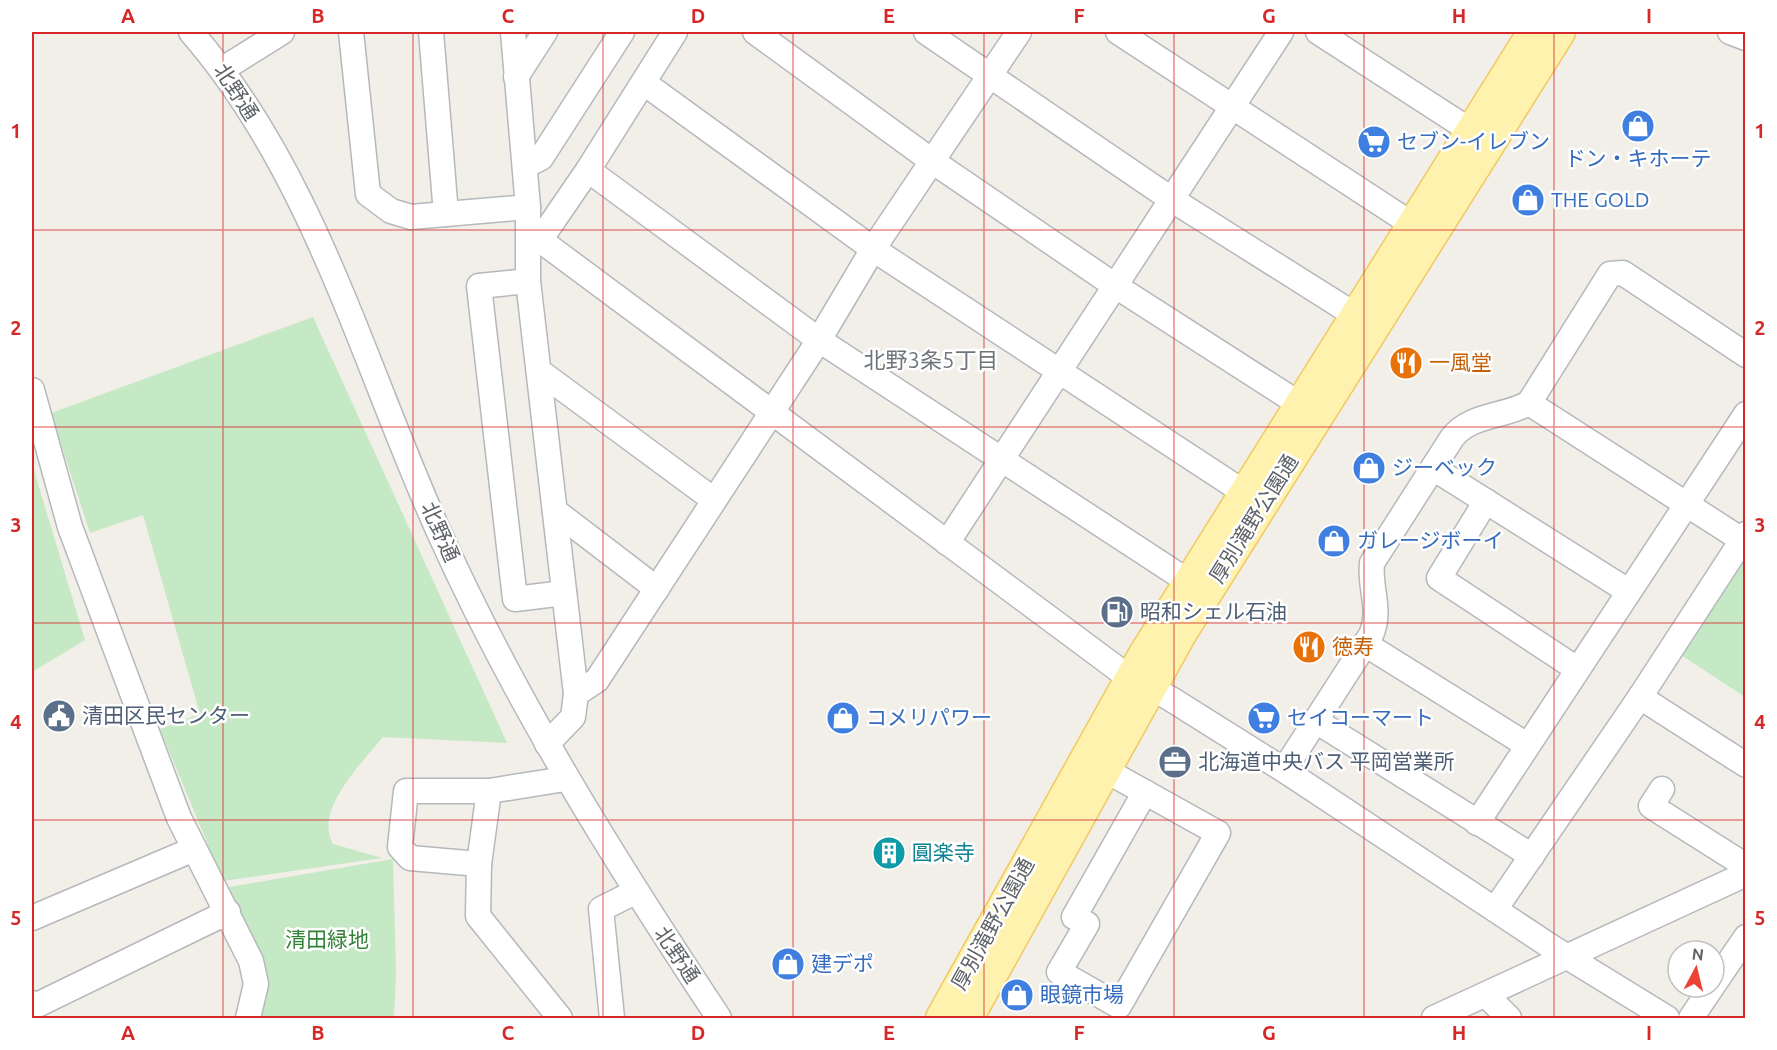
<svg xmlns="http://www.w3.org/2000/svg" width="1777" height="1050" font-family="Ubuntu,'Noto Sans JP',sans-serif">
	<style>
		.green { fill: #c5e8c5 }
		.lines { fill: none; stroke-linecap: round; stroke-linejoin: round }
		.minor-casing { stroke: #b5b8bc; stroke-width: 27 }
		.major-casing { stroke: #f2c960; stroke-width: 33 }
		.minor { stroke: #fff; stroke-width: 24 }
		.major { stroke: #fff2af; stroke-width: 30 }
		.grid { fill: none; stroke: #d62828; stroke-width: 1.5; stroke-opacity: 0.55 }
		.labels { text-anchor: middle; stroke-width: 5; stroke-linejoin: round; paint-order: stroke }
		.street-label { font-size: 21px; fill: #5f6368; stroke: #fff }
		.shop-label { font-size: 21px; fill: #366cbe; stroke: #fff; text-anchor: start }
		.food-label { font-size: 21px; fill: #c56008; stroke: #fff; text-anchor: start }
		.service-label { font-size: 21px; fill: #4e5e75; stroke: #fff; text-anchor: start }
		.culture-label { font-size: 21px; fill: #0d838f; stroke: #fff; text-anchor: start }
		.park-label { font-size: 21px; fill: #348238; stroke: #fff }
		.neighbourhood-label { font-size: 22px; fill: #70757a; stroke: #fff }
		.neatline { fill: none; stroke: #d62828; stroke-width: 2 }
		.grid-label { font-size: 20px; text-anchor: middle; font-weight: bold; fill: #d62828 }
	</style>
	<rect width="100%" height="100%" fill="#f1efe8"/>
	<g class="green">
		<path d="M 313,317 L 507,743 L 383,737 C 363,762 313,810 333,844 L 382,858 L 223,881 L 160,729 L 200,714 L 143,515 L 90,533 L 51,413 Z"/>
		<path d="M 32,464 L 85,640 L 32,672 Z"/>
		<path d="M 1745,559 L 1745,697 L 1681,655 Z"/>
		<path d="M 393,859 L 396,972 L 394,1018 L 253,1018 L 241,921 L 229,887 Z"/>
	</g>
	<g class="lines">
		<defs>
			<g id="minor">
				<path d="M 191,32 C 314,174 362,361 438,530 C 515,702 615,861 719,1018"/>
				<path d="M 351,32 L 368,194 L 391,211 L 411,217 L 528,207"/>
				<path d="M 431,32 L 446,214"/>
				<path d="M 513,32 L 528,207 L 528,281 L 576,694 L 573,717 L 547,744"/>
				<path d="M 755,32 L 932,161 L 1114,285 L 1315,414"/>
				<path d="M 926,32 L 1171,199 L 1355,315"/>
				<path d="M 1118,32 L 1427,234"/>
				<path d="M 1318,32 L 1471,131"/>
				<path d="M 1730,32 L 1746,38"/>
				<path d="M 223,69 L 282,32"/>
				<path d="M 516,77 L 545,32"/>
				<path d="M 644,83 L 873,249 L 1245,493"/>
				<path d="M 525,166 L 541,158 L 622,32"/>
				<path d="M 588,170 L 819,340 L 1189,582"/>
				<path d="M 540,240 L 1119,670 L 1171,699 L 1284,770 L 1553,948 L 1667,1018"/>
				<path d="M 530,242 L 540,240 L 588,170 L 675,32"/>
				<path d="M 528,281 L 479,286 L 515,599 L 564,593"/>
				<path d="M 539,371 L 714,500"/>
				<path d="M 32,390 L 70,527 L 179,818 L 251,961 L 256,984 L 248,1018"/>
				<path d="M 1529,403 L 1742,540"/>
				<path d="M 1433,468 L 1628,591"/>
				<path d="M 1486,501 L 1439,578 L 1577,669"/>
				<path d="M 555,511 L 657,589"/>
				<path d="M 947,543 L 1281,32"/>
				<path d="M 1365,644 L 1527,745"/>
				<path d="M 576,694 L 597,680 L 819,340 L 873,249 L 1019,32"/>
				<path d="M 1640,697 L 1746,765"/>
				<path d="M 1316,721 L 1532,856"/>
				<path d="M 1105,770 L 1218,833 L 1119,1006 L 1059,972 L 1087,924 L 1074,917 L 1145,792"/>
				<path d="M 1284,770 L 1371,635 C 1382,610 1369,588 1372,563 L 1452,438 C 1470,414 1505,417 1529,403 L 1610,274 L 1623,273 L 1746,355"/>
				<path d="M 1662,789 L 1651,806 L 1746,866"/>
				<path d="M 1477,823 L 1746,414"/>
				<path d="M 479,864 L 410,858 L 400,847 L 406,791 L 489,791"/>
				<path d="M 1496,908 L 1640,697 L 1746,534"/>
				<path d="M 32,918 L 194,849"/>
				<path d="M 1714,984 L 1746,937"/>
				<path d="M 1486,995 L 1509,1018"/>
				<path d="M 32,1003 L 33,1007 L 228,912"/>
				<path d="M 560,1018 L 478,916 L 479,864 L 489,791 L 565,779"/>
				<path d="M 612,1018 L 601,909 L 635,892"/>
				<path d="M 1434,1018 L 1746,874"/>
				<path d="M 1691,1018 L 1712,987"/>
			</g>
			<g id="major">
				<path d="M 941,1018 L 1144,654 L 1533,32"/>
				<path d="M 968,1018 L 1181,634 L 1560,32"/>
			</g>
		</defs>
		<use href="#minor" class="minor-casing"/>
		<use href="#major" class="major-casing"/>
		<use href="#minor" class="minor"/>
		<use href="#major" class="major"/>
	</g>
	<path class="grid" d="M 223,32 L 223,1018M 413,32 L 413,1018M 603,32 L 603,1018M 793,32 L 793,1018M 984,32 L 984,1018M 1174,32 L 1174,1018M 1364,32 L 1364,1018M 1554,32 L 1554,1018M 32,230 L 1746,230M 32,427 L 1746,427M 32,623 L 1746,623M 32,820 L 1746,820"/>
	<defs>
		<symbol id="shop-disc" viewBox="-11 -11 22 22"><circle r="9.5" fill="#3f7fe0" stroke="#fff"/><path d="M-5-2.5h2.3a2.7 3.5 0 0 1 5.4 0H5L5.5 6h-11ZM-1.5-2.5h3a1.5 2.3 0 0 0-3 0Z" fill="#fff"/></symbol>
		<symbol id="supermarket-disc" viewBox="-11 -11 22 22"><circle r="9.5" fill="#3f7fe0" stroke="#fff"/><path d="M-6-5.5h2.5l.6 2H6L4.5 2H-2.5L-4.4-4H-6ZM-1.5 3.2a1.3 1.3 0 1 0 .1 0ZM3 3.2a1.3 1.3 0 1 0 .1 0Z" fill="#fff"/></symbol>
		<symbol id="restaurant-disc" viewBox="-11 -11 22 22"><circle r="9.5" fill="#e8710a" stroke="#fff"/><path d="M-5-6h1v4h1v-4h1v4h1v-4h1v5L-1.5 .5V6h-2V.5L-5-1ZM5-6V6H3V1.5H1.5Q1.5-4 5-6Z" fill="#fff"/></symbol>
		<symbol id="fuel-disc" viewBox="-11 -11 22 22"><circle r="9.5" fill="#5c6f8a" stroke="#fff"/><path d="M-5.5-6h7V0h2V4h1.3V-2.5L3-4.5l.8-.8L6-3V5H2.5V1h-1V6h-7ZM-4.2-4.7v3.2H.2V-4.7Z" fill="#fff"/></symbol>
		<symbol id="civic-disc" viewBox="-11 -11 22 22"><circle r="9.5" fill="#5c6f8a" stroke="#fff"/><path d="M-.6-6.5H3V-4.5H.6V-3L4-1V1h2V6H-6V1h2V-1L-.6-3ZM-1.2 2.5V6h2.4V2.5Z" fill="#fff"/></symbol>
		<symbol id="office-disc" viewBox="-11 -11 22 22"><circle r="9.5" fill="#5c6f8a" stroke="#fff"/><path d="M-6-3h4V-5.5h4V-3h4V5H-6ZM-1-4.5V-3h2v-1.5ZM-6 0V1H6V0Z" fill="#fff"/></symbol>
		<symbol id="building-disc" viewBox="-11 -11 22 22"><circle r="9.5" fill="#0f9aa8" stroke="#fff"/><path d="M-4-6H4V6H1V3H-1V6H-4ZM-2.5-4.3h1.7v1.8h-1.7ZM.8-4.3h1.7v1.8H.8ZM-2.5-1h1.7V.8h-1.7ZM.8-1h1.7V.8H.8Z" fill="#fff"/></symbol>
	</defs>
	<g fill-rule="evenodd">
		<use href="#shop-disc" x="1619" y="107" width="38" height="38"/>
		<use href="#supermarket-disc" x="1355" y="123" width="38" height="38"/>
		<use href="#shop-disc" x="1509" y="181" width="38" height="38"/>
		<use href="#restaurant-disc" x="1387" y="344" width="38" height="38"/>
		<use href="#shop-disc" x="1350" y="449" width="38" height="38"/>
		<use href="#shop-disc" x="1315" y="522" width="38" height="38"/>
		<use href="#fuel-disc" x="1098" y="593" width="38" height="38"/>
		<use href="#restaurant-disc" x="1290" y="628" width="38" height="38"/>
		<use href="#civic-disc" x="40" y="697" width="38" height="38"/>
		<use href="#shop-disc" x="824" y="699" width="38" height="38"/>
		<use href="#supermarket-disc" x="1245" y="699" width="38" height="38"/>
		<use href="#office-disc" x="1156" y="743" width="38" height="38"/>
		<use href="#building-disc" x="870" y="834" width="38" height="38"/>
		<use href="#shop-disc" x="769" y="945" width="38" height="38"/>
		<use href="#shop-disc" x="998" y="976" width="38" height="38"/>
	</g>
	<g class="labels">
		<g class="street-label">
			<text transform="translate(236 92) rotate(57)" y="7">北野通</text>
			<text transform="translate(1254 519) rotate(-58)" y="7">厚別滝野公園通</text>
			<text transform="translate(440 532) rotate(66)" y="7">北野通</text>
			<text transform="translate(993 924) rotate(-61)" y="7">厚別滝野公園通</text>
			<text transform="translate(677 955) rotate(56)" y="7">北野通</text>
		</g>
		<g class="shop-label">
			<text x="1397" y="149">セブン-イレブン</text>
			<text x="1638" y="166" text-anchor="middle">ドン・キホーテ</text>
			<text x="1551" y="207">THE GOLD</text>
			<text x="1392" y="475">ジーベック</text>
			<text x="1357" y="548">ガレージボーイ</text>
			<text x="866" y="725">コメリパワー</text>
			<text x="1287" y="725">セイコーマート</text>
			<text x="811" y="971">建デポ</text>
			<text x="1040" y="1002">眼鏡市場</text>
		</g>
		<g class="food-label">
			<text x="1429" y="370">一風堂</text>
			<text x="1332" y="654">徳寿</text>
		</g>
		<g class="service-label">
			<text x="1140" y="619">昭和シェル石油</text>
			<text x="82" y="723">清田区民センター</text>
			<text x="1198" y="769">北海道中央バス 平岡営業所</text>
		</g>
		<g class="culture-label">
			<text x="912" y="860">圓楽寺</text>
		</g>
		<g class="park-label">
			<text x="327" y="947">清田緑地</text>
		</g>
		<g class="neighbourhood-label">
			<text x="931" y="368">北野3条5丁目</text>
		</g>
	</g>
	<rect width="1777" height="1050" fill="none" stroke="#ffffff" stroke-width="66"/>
	<g transform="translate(1696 969) rotate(7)"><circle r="28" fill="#ffffff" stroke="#bfc1c3" stroke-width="1.5"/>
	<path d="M0-4.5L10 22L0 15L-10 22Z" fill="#ea4335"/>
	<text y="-9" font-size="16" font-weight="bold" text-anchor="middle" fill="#5f6368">N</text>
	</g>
	<rect x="33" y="33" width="1711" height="984" class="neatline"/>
	<g class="grid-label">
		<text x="128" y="23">A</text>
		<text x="318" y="23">B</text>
		<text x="508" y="23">C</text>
		<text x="698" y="23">D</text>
		<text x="889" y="23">E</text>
		<text x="1079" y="23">F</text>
		<text x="1269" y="23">G</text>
		<text x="1459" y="23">H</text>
		<text x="1649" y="23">I</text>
		<text x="16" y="138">1</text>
		<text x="1760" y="138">1</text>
		<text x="16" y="335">2</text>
		<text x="1760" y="335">2</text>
		<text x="16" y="532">3</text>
		<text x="1760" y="532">3</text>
		<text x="16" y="729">4</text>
		<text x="1760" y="729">4</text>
		<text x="16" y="925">5</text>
		<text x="1760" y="925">5</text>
		<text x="128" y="1040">A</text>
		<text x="318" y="1040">B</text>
		<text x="508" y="1040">C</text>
		<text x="698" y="1040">D</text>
		<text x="889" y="1040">E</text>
		<text x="1079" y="1040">F</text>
		<text x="1269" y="1040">G</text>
		<text x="1459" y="1040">H</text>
		<text x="1649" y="1040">I</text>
	</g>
</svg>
